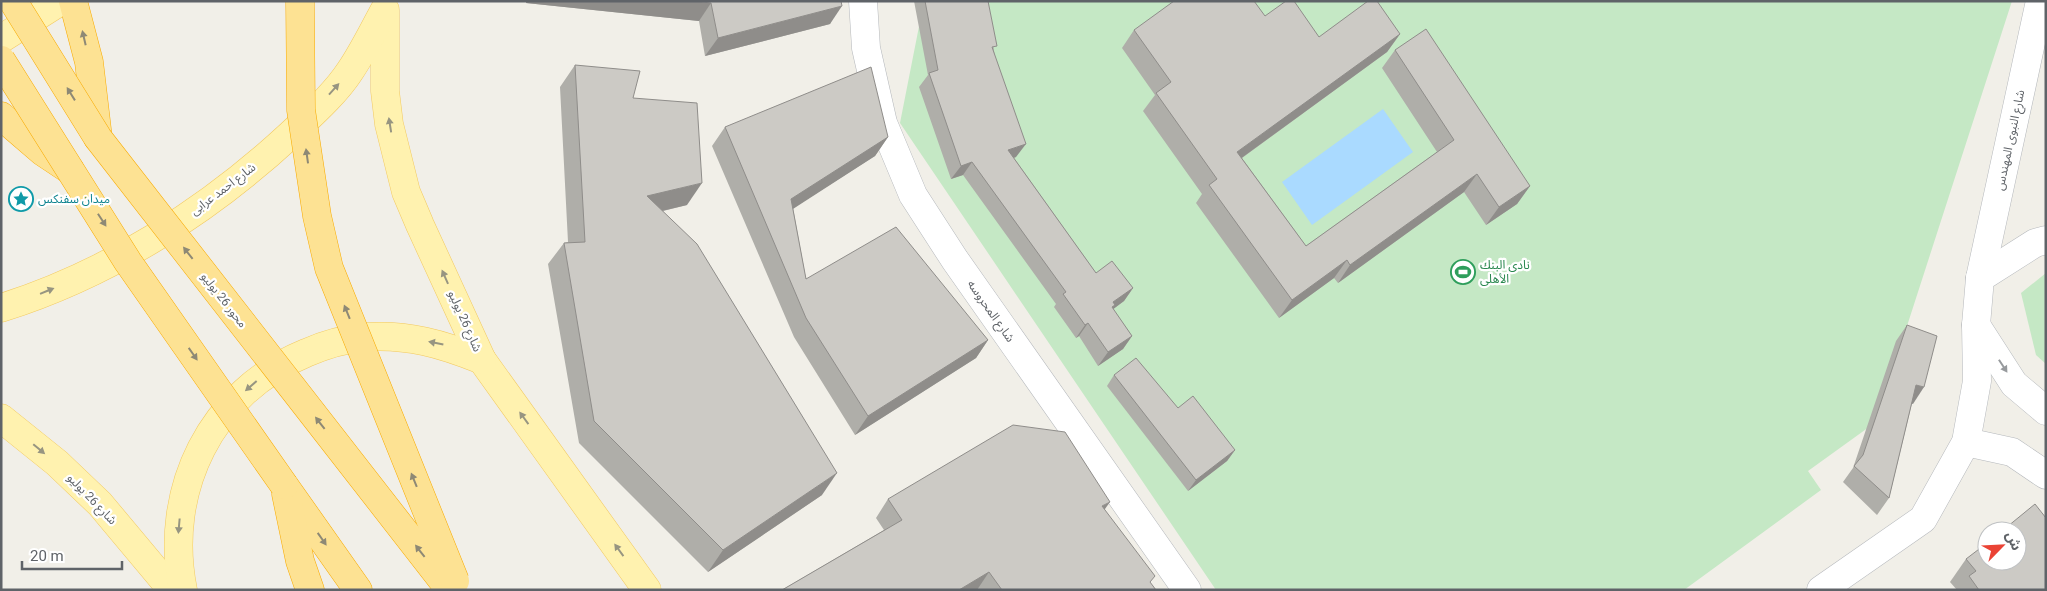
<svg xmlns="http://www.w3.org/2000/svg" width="2047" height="591" font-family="Roboto,'Noto Sans Arabic',sans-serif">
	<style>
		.green { fill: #c5e8c5 }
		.water { fill: #aadaff }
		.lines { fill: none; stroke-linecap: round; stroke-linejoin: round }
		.minor-casing { stroke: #b5b8bc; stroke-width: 29 }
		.major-casing { stroke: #f2c960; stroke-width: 29 }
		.highway-casing { stroke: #f9ab00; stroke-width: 29 }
		.minor { stroke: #fff; stroke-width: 28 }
		.major { stroke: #fff2af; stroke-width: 28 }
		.highway { stroke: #fde293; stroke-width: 28 }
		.highway-bridge-casing { stroke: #f9ab00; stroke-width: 29; stroke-linecap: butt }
		.highway-bridge { stroke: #fde293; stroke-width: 28 }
		.wall { fill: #afaea9 }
		.shaded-wall { fill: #8f8d8a }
		.building { fill: #cccac5; stroke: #8f8d8a }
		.oneway { fill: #8e8975 }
		.oneway2 { fill: #979581 }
		.oneway3 { fill: #979a9d }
		.labels { text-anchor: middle; stroke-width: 4.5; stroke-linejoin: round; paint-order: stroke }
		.street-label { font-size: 12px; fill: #5f6368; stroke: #fff }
		.culture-label { font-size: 12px; fill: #0d838f; stroke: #fff; text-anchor: start }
		.leisure-label { font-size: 12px; fill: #27864d; stroke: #fff; text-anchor: start }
	</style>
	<rect width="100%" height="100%" fill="#f1efe8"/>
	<g class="green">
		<path d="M 924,1 L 2012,1 L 1876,422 L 1808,471 L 1821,490 L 1684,590 L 1216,590 L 900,123 Z"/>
		<path d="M 2046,273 L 2046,364 L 2036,355 L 2021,293 Z"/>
	</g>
	<path class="water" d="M 1383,109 L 1413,152 L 1312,225 L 1282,182 Z"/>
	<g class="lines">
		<defs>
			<g id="minor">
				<path d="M 863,1 L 866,48 L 883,123 L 913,195 L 955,260 L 1187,590"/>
				<path d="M 1980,278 L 2040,1"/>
				<path d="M 1976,325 L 2014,384 L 2046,411"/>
				<path d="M 1966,442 L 2012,452 L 2046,475"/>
				<path d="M 1821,590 L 1923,519 L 1966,442 L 1977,381 L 1976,325 L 1980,278 L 2035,243 L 2046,240"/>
			</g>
			<g id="major">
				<path d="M 385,10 L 385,91 L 389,124 L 406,192 L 420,225 L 482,360 L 647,590"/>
				<path d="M 1,39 L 61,1"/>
				<path d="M 1,308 C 109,274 208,211 291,134 C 311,115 335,94 350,71 C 363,52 373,31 384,11"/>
				<path d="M 1,418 L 57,463 L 100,504 L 172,590"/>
				<path d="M 183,590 C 163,490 211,392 306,353 C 324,345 345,339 365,337 C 408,334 442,344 482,360"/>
			</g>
			<g id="highway">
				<path d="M 73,1 L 89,62 L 98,138"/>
				<path d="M 1,116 L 43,152 L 70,170"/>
				<path d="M 284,485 L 358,590"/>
				<path d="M 286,494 L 300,561 L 310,590"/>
			</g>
		</defs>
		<use href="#minor" class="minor-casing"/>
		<use href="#major" class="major-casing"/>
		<use href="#highway" class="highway-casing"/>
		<use href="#minor" class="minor"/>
		<use href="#major" class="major"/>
		<use href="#highway" class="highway"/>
		<defs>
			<g id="highway-bridge">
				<path d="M 13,1 L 98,138 L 450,590"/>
				<path d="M 300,1 L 301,110 L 317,216 L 329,268 L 455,581"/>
				<path d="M 1,60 L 128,262 L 284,485"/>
			</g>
		</defs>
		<use href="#highway-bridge" class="highway-bridge-casing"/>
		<use href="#highway-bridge" class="highway-bridge"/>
	</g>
	<g class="wall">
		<path d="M 526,1 L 841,1 L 830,24 L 705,56 L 699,21 L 526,3 Z"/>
		<path d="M 914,1 L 988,1 L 994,51 L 1016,157 L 1014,158 L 1096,273 L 1133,288 L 1124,301 L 1113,309 L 1132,336 L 1123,349 L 1098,366 L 1079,336 L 1076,338 L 1054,307 L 1056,304 L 963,175 L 951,179 L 919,87 L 928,75 Z"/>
		<path d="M 1265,16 L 1319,37 L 1400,34 L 1387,52 L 1242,158 L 1306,246 L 1437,152 L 1382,68 L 1395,50 L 1530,186 L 1517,204 L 1486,225 L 1464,192 L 1338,283 L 1334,278 L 1279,318 L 1196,203 L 1202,194 L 1143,111 L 1155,95 L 1122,48 L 1134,30 Z"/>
		<path d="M 575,65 L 633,98 L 687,205 L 663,211 L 822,495 L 708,572 L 579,443 L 548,264 L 564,243 L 568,242 L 560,87 Z"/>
		<path d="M 725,127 L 888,137 L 875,156 L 793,208 L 806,279 L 988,340 L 976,358 L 855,435 L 794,337 L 712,146 Z"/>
		<path d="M 1907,325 L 1913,404 L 1912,403 L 1889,498 L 1877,515 L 1843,482 L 1853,468 L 1896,341 Z"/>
		<path d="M 1114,375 L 1178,408 L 1235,450 L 1227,461 L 1188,491 L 1107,386 Z"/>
		<path d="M 888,499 L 1105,510 L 1150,583 L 1156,590 L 782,590 L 884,530 L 876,518 Z"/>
		<path d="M 1966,559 L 2046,590 L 1957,590 L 1950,582 Z"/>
	</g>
	<g class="shaded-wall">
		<path d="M 527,1 L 692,1 L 711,3 L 699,21 L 526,3 Z"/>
		<path d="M 842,6 L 830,24 L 705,56 L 718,38 Z"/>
		<path d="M 1400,34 L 1387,52 L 1225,170 L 1237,152 Z"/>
		<path d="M 888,137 L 875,156 L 779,218 L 791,199 Z"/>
		<path d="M 1026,144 L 1016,157 L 999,163 L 1008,150 Z"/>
		<path d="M 972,162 L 963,175 L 951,179 L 961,166 Z"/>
		<path d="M 1477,174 L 1464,192 L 1338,283 L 1350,265 Z"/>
		<path d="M 702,183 L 687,205 L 632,218 L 647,196 Z"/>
		<path d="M 1530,186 L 1517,204 L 1486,225 L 1499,207 Z"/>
		<path d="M 1347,260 L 1334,278 L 1279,318 L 1292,300 Z"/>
		<path d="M 1133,288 L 1124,301 L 1112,310 L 1113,302 Z"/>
		<path d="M 1088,323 L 1079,336 L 1076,338 L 1085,325 Z"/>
		<path d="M 1132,336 L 1123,349 L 1098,366 L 1108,352 Z"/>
		<path d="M 988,340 L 976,358 L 855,435 L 868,416 Z"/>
		<path d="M 1916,385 L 1924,387 L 1913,404 L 1905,401 Z"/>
		<path d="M 1235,450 L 1227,461 L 1188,491 L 1196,480 Z"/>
		<path d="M 837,473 L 822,495 L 708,572 L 723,550 Z"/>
		<path d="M 1110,502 L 1097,520 L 1102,506 Z"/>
		<path d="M 989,572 L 977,590 L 959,590 Z"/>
	</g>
	<g class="building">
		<path d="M 692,1 L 841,1 L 842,6 L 718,38 L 711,3 Z"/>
		<path d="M 925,1 L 988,1 L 997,46 L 992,47 L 1026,144 L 1008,150 L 1096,273 L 1112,261 L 1133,288 L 1113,302 L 1115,305 L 1112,307 L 1132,336 L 1108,352 L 1088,323 L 1085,325 L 1063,294 L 1066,292 L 972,162 L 961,166 L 929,73 L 938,70 Z"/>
		<path d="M 1174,1 L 1254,1 L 1265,16 L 1286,1 L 1294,1 L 1319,37 L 1368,1 L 1377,1 L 1400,34 L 1237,152 L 1306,246 L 1454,140 L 1395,50 L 1426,29 L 1530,186 L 1499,207 L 1477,174 L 1350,265 L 1347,260 L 1292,300 L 1209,185 L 1217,179 L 1156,93 L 1171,82 L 1134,30 Z"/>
		<path d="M 575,65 L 640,71 L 633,98 L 697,103 L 702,183 L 647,196 L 697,244 L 837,473 L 723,550 L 594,421 L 564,243 L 585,242 Z"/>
		<path d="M 871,67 L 888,137 L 791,199 L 806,279 L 896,227 L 988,340 L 868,416 L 806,318 L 725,127 Z"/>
		<path d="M 1907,325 L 1937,336 L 1924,387 L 1916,385 L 1889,498 L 1854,466 L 1863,455 Z"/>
		<path d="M 1136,358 L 1178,408 L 1193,396 L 1235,450 L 1196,480 L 1114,375 Z"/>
		<path d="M 1013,425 L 1065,432 L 1110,502 L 1102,506 L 1155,576 L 1150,582 L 1156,590 L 1002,590 L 989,572 L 959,590 L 782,590 L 902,520 L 888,499 Z"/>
		<path d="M 2035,504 L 2046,518 L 2046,590 L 1979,590 L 1969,576 L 1976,571 L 1966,559 L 1987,543 L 1987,561 L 2017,561 L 2017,531 L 2002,531 Z"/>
	</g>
	<defs><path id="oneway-solid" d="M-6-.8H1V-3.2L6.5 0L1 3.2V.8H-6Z" transform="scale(1.25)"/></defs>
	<g class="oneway">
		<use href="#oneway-solid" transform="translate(84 38) rotate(-103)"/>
		<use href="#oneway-solid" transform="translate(71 94) rotate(-122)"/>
		<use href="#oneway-solid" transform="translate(307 156) rotate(-98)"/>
		<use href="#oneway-solid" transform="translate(102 220) rotate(57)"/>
		<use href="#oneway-solid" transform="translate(188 253) rotate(-128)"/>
		<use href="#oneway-solid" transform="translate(347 312) rotate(-112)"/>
		<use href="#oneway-solid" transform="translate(193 354) rotate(55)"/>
		<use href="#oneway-solid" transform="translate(320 423) rotate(-128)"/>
		<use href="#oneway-solid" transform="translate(414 480) rotate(-112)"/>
		<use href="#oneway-solid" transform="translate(322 539) rotate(55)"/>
		<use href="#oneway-solid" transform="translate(420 551) rotate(-128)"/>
	</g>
	<g class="oneway2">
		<use href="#oneway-solid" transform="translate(334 89) rotate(-48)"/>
		<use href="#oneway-solid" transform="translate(390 125) rotate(-99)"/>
		<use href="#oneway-solid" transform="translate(445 277) rotate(-114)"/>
		<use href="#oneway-solid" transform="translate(47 291) rotate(-22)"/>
		<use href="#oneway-solid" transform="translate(436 343) rotate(-169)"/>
		<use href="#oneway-solid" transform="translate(251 386) rotate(139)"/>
		<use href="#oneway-solid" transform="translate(524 418) rotate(-126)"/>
		<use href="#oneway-solid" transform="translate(39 449) rotate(40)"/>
		<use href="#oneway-solid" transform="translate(179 526) rotate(95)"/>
		<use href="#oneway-solid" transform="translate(619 550) rotate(-126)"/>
	</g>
	<use class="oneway3" href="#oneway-solid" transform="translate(2003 366) rotate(57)"/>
	<defs>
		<symbol id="sight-ring" viewBox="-11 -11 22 22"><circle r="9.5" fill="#fff" stroke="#0f9aa8" stroke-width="1.5"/><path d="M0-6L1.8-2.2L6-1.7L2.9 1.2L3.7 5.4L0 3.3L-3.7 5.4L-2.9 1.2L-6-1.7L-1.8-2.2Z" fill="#0f9aa8"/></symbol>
		<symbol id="stadium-ring" viewBox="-11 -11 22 22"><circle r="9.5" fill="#fff" stroke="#2e9e5b" stroke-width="1.5"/><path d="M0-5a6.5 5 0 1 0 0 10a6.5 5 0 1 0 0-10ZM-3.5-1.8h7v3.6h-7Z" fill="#2e9e5b"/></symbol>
	</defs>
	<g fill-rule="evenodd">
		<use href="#sight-ring" x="7" y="185" width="28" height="28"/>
		<use href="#stadium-ring" x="1449" y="258" width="28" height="28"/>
	</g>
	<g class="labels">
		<g class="street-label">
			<text transform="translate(2010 140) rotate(-78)" y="4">شارع النبوى المهندس</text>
			<text transform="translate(223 189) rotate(-37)" y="4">شارع احمد عرابى</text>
			<text transform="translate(224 300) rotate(52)" y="4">محور 26 يوليو</text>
			<text transform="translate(991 311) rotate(55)" y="4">شارع المحروسه</text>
			<text transform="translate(465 321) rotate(66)" y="4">شارع 26 يوليو</text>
			<text transform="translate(92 499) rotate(46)" y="4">شارع 26 يوليو</text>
		</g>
		<g class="culture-label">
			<text x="38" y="203">ميدان سفنكس</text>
		</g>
		<g class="leisure-label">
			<text x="1480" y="269">نادى البنك<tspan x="1480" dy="14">الأهلى</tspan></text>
		</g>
	</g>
	<rect width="2047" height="591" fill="none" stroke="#5f6368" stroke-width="5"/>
	<g transform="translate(2002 546) rotate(66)"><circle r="24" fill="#ffffff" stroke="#bfc1c3"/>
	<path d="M0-4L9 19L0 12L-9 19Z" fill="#ea4335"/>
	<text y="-8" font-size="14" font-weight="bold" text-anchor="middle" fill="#5f6368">ش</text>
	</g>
	<path d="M22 561v8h100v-8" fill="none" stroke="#5f6368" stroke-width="2.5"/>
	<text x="30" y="561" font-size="15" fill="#5f6368" stroke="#ffffff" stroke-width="4" paint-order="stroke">20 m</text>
</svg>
